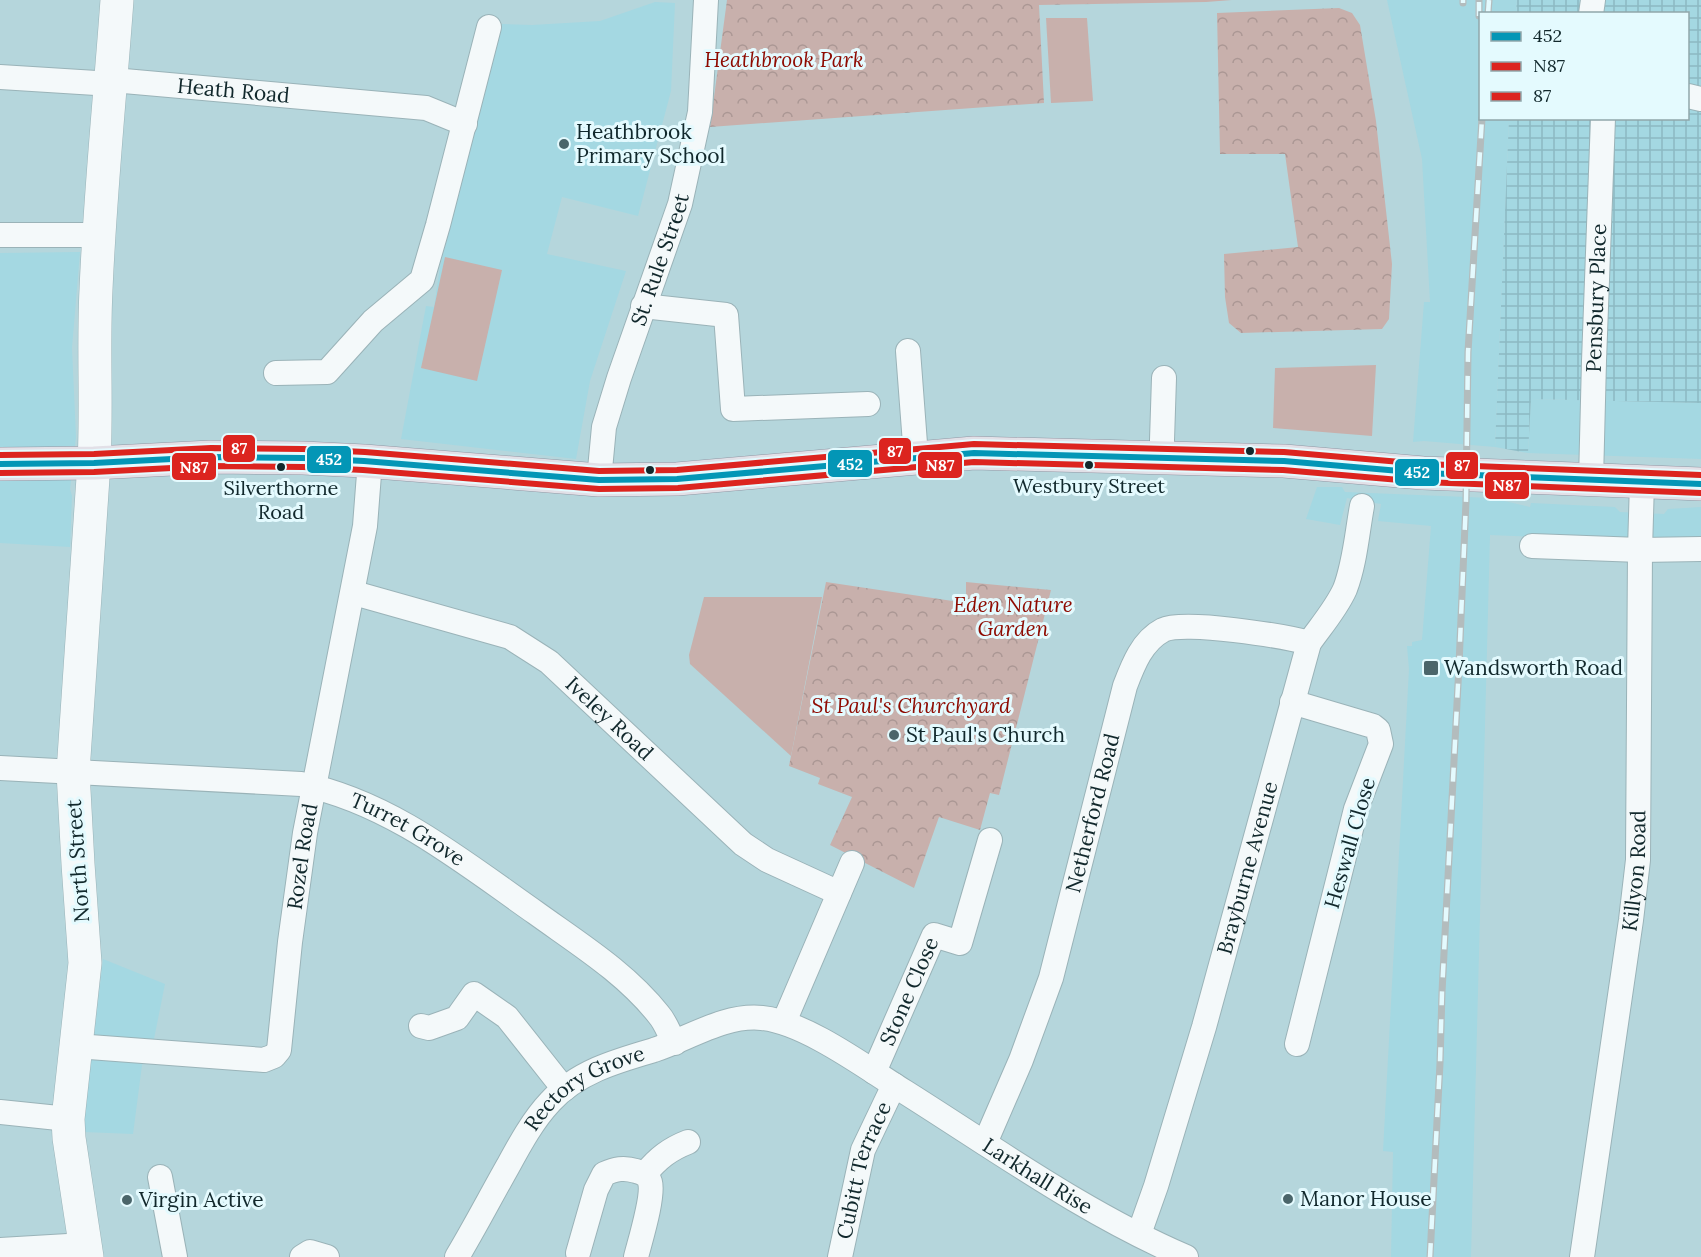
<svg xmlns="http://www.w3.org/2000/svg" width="1701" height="1257" font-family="Lora,serif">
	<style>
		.built { fill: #a4d8e2 }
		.industrial { fill: url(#industrial-grid) }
		.green { fill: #c8b0ac }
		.park { fill: url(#park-crowns) }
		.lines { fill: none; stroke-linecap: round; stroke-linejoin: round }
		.street-casing { stroke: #9ab3b8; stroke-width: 26 }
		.secondary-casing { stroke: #9ab3b8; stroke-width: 34 }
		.primary-casing { stroke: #9297a4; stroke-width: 34 }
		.street { stroke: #f4f9fa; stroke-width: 24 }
		.secondary { stroke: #f4f9fa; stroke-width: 33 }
		.primary { stroke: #e2e0e7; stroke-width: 33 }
		.rail-casing { stroke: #b3bcbd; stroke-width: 7 }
		.rail { stroke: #e4fafe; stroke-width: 4.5; stroke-dasharray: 14; stroke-linecap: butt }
		.bus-1-casing { stroke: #e4fafe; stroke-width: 10 }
		.bus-2-casing { stroke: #e4fafe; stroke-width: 10 }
		.bus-3-casing { stroke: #e4fafe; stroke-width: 10 }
		.bus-1 { stroke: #0396b6; stroke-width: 6 }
		.bus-2 { stroke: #dc241f; stroke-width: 6 }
		.bus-3 { stroke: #dc241f; stroke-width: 6 }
		.poi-dot { fill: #4a656a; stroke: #e4fafe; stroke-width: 2 }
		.bus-dot { fill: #11282c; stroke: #e4fafe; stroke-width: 2 }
		.labels { text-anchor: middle; stroke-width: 6; stroke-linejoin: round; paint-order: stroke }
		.bus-label { font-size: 20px; fill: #11282c; stroke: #e4fafe }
		.park-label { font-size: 21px; font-style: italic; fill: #8e0a00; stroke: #e4fafe }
		.street-label { font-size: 21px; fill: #11282c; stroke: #e4fafe }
		.poi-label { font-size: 21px; fill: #11282c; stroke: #e4fafe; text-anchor: start }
		.line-badge { stroke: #e4fafe; stroke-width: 2 }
		.badge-label { font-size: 16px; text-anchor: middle; font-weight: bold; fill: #fff }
	</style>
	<defs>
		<pattern id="industrial-grid" width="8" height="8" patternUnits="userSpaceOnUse" patternTransform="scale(1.5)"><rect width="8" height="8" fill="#a4d8e2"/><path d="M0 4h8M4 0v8" fill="none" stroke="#8cb9c2"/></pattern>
		<pattern id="park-crowns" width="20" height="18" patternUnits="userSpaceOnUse" patternTransform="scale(1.5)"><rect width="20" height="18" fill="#c8b0ac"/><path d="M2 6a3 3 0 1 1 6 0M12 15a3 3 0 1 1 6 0" fill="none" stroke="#ab9794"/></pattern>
	</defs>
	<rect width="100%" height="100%" fill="#b5d6dc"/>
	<g class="built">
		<path d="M 1387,0 L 1517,0 L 1516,13 L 1480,14 L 1480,118 L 1509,119 L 1495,447 L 1424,441 L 1413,442 L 1424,302 L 1430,302 L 1422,159 Z"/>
		<path d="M 655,2 L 675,3 L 671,91 L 638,216 L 562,197 L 547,254 L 626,271 L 590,381 L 576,459 L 401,439 L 426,306 L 434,307 L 440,267 L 502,24 L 532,25 L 600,21 Z"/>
		<path d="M 80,252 L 72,348 L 76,437 L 70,489 L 72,496 L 70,547 L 0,543 L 0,253 Z"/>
		<path d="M 1531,399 L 1701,403 L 1701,459 L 1528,453 Z"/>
		<path d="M 1317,487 L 1342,487 L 1345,492 L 1491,498 L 1530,507 L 1531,503 L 1615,507 L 1620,512 L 1664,514 L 1668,509 L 1701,507 L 1701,544 L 1490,535 L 1471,1257 L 1391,1257 L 1393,1152 L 1383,1151 L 1409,669 L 1407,646 L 1412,646 L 1412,642 L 1422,640 L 1431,526 L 1378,521 L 1381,504 L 1347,498 L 1340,525 L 1306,519 Z"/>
		<path d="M 103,959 L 165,984 L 154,1039 L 142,1065 L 133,1134 L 83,1132 Z"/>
	</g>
	<path class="industrial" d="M 1517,0 L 1701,0 L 1701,403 L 1531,399 L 1528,453 L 1495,447 L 1509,119 L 1688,118 L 1688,14 L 1516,13 Z"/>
	<g class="green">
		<path d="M 1046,18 L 1087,18 L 1093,101 L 1051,103 Z"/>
		<path d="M 445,257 L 502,270 L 477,381 L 421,368 Z"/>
		<path d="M 1376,365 L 1372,436 L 1273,428 L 1275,368 Z"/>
		<path d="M 704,597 L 822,597 L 791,756 L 690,664 L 689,655 Z"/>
	</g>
	<g class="park">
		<path d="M 727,0 L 1232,0 L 1206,2 L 1039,5 L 1044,103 L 710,127 Z"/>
		<path d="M 1339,8 L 1352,13 L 1360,25 L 1376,121 L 1392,264 L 1389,319 L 1382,329 L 1241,333 L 1229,323 L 1225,297 L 1224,254 L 1298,247 L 1285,154 L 1220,154 L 1217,13 Z"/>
		<path d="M 826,582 L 966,603 L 966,582 L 1051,590 L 999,795 L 990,793 L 980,830 L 939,817 L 914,888 L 830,845 L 852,797 L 818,784 L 820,778 L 789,766 Z"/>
	</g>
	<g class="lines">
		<defs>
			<g id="street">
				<path d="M 1591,14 L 1593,0"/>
				<path id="s1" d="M 0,77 L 96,83 L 124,81 L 426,108 L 465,124"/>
				<path d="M 1688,96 L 1701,99"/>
				<path d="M 0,235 L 99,235"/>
				<path d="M 643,306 L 726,315 L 733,409 L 868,404"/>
				<path d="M 908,351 L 916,457"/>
				<path d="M 276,373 L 327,372 L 373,321 L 422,280 L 438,225 L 489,27"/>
				<path d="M 1163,457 L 1162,440 L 1164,378"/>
				<path id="s2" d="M 599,480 L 604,427 L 619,378 L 680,204 L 700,112 L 706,0"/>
				<path id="s3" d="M 1591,480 L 1594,361 L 1603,118"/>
				<path d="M 1532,546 L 1640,550 L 1701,549"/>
				<path id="s4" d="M 354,593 L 510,637 L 549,662 L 743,844 L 767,860 L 839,893"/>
				<path d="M 1292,702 L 1373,726 L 1378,730 L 1381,744 L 1356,809 L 1297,1044"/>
				<path id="s5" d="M 0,768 L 301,784 C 390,802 463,862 536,913 C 579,944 626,973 659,1015 C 666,1023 669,1034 675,1043"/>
				<path d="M 784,1022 L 852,863"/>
				<path d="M 421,1026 L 429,1028 L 457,1018 L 474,994 L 507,1017 L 564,1089"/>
				<path id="s6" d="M 76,1046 L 264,1060 L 274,1056 L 279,1050 L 290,942 L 305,833 L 365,526 L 370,461"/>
				<path id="s7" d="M 874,1072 L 934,935 L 960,943 L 990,840"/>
				<path d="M 0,1112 L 68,1119"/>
				<path id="s8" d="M 985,1143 L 1021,1060 L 1051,978 L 1125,686 C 1133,665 1142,641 1163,630 C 1184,620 1284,636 1309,643"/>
				<path d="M 645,1174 C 658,1158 670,1149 688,1142"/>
				<path d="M 160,1177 L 175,1257"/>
				<path id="s9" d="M 1139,1234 L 1156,1186 L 1204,1027 L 1309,643 C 1321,626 1336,609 1345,589 C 1355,563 1357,533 1362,506"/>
				<path d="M 0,1250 L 85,1245"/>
				<path d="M 578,1253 L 596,1190 L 604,1174 C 615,1169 624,1167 636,1171 C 643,1173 648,1175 650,1182 C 654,1196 640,1241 636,1257"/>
				<path d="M 302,1257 L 310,1252 L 327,1257"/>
				<path id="s10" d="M 457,1257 C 475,1227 491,1196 508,1166 C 520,1144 533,1120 550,1102 C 577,1072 616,1061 654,1050 C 688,1039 725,1014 762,1018 C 805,1022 868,1069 905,1092 C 997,1150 1086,1214 1186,1257"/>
				<path id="s11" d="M 840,1257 L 863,1150 L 894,1085"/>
				<path id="s12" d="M 1582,1257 L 1631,920 L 1638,860 L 1640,550 L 1642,482"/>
			</g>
			<path id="secondary" d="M 87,1257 L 69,1138 L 68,1119 L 85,963 L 78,864 L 73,772 L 94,463 C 97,405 93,348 96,290 C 100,193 110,97 117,0"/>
			<path id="primary" d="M 0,464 L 94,463 L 211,457 L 303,458 L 364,461 L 599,480 L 677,479 L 974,453 L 1284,461 L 1423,473 L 1701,484"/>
		</defs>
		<use href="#street" class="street-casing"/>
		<use href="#secondary" class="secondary-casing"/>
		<use href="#primary" class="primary-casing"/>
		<use href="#street" class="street"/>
		<use href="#secondary" class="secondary"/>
		<use href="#primary" class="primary"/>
		<defs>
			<g id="rail">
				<path d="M 1463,3 L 1463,0"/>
				<path d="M 1488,14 L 1489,0"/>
				<path d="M 1479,16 L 1479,0"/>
				<path d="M 1430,1257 L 1440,1063 L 1442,992 L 1459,665 L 1466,501 L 1468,352 L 1482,118"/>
			</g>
		</defs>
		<use href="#rail" class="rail-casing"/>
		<use href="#rail" class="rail"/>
		<defs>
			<path id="bus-1" d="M 0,464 L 94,463 L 211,457 L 303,458 L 364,461 L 599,480 L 677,479 L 974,453 L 1284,461 L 1423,473 L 1701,484"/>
			<path id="bus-2" d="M 0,473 L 94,472 L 211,466 L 303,467 L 363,470 L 599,489 L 678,488 L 974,462 L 1283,470 L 1423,482 L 1701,493"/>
			<path id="bus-3" d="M 0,455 L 94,454 L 211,448 L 303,449 L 365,452 L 599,471 L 677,470 L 974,444 L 1284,452 L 1424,464 L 1701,475"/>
		</defs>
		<use href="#bus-1" class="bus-1-casing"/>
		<use href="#bus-2" class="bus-2-casing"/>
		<use href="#bus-3" class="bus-3-casing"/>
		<use href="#bus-1" class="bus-1"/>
		<use href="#bus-2" class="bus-2"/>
		<use href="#bus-3" class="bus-3"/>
	</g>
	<g class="poi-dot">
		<circle cx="564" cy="144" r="6"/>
		<rect x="1423" y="660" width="16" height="16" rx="3"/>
		<circle cx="894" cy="735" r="6"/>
		<circle cx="1288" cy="1199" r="6"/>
		<circle cx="127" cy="1200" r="6"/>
	</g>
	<g class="bus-dot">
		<circle cx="1250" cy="451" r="5"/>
		<circle cx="1089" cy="465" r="5"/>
		<circle cx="281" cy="467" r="5"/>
		<circle cx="650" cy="470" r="5"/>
	</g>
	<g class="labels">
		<g class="bus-label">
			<text x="1089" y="493">Westbury Street</text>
			<text x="281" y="495">Silverthorne<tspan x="281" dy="24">Road</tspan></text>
		</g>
		<g class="park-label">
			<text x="784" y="67">Heathbrook Park</text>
			<text x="1013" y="612">Eden Nature<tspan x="1013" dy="24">Garden</tspan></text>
			<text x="911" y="713">St Paul's Churchyard</text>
		</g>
		<g class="street-label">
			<text dy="7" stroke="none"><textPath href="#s1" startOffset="234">Heath Road</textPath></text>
			<text dy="7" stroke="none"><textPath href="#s2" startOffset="230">St. Rule Street</textPath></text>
			<text dy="7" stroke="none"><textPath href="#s3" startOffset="182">Pensbury Place</textPath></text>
			<text dy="7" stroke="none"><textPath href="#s4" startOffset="291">Iveley Road</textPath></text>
			<text dy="7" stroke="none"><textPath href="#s8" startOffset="348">Netherford Road</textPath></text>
			<text dy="7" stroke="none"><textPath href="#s5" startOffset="418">Turret Grove</textPath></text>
			<text transform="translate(1350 843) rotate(-74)" y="7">Heswall Close</text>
			<text dy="7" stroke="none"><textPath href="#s6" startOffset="402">Rozel Road</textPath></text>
			<text transform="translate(78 861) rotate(-94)" y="7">North Street</text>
			<text dy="7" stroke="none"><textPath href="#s9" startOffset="382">Brayburne Avenue</textPath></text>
			<text dy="7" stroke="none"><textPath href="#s12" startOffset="390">Killyon Road</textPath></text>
			<text dy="7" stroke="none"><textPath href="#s7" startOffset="88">Stone Close</textPath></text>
			<text dy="7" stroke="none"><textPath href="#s10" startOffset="218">Rectory Grove</textPath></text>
			<text dy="7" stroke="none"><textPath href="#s11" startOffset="90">Cubitt Terrace</textPath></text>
			<text dy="7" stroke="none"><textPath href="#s10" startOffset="732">Larkhall Rise</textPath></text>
		</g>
		<g class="poi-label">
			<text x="576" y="139">Heathbrook<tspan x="576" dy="24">Primary School</tspan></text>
			<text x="1444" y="675">Wandsworth Road</text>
			<text x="906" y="742">St Paul's Church</text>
			<text x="1300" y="1206">Manor House</text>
			<text x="139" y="1207">Virgin Active</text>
		</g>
	</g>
	<g class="line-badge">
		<rect x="222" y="434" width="34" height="29" rx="6" fill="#dc241f"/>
		<rect x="878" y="437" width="34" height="28" rx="6" fill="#dc241f"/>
		<rect x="306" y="445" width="46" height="29" rx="6" fill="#0396b6"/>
		<rect x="827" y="449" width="46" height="29" rx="6" fill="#0396b6"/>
		<rect x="917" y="451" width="46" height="28" rx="6" fill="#dc241f"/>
		<rect x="1445" y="451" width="34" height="29" rx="6" fill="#dc241f"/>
		<rect x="171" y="452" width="46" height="29" rx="6" fill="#dc241f"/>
		<rect x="1394" y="458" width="46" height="29" rx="6" fill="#0396b6"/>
		<rect x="1484" y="471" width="46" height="29" rx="6" fill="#dc241f"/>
	</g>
	<g class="badge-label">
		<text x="239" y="454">87</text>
		<text x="895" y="457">87</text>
		<text x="329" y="465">452</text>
		<text x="850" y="470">452</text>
		<text x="940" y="471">N87</text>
		<text x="1462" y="471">87</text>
		<text x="194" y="473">N87</text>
		<text x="1417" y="478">452</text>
		<text x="1507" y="491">N87</text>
	</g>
	<rect x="1479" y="12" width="210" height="108" fill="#e4fafe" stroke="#90a6aa" stroke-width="1.5"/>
	<rect x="1491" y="32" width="30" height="9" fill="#0396b6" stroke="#90a6aa" stroke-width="1.5"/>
	<text x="1533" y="42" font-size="18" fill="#11282c">452</text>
	<rect x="1491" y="62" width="30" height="9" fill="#dc241f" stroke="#90a6aa" stroke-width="1.5"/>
	<text x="1533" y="72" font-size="18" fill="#11282c">N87</text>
	<rect x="1491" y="92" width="30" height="9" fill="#dc241f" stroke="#90a6aa" stroke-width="1.5"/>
	<text x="1533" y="102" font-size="18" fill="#11282c">87</text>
</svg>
